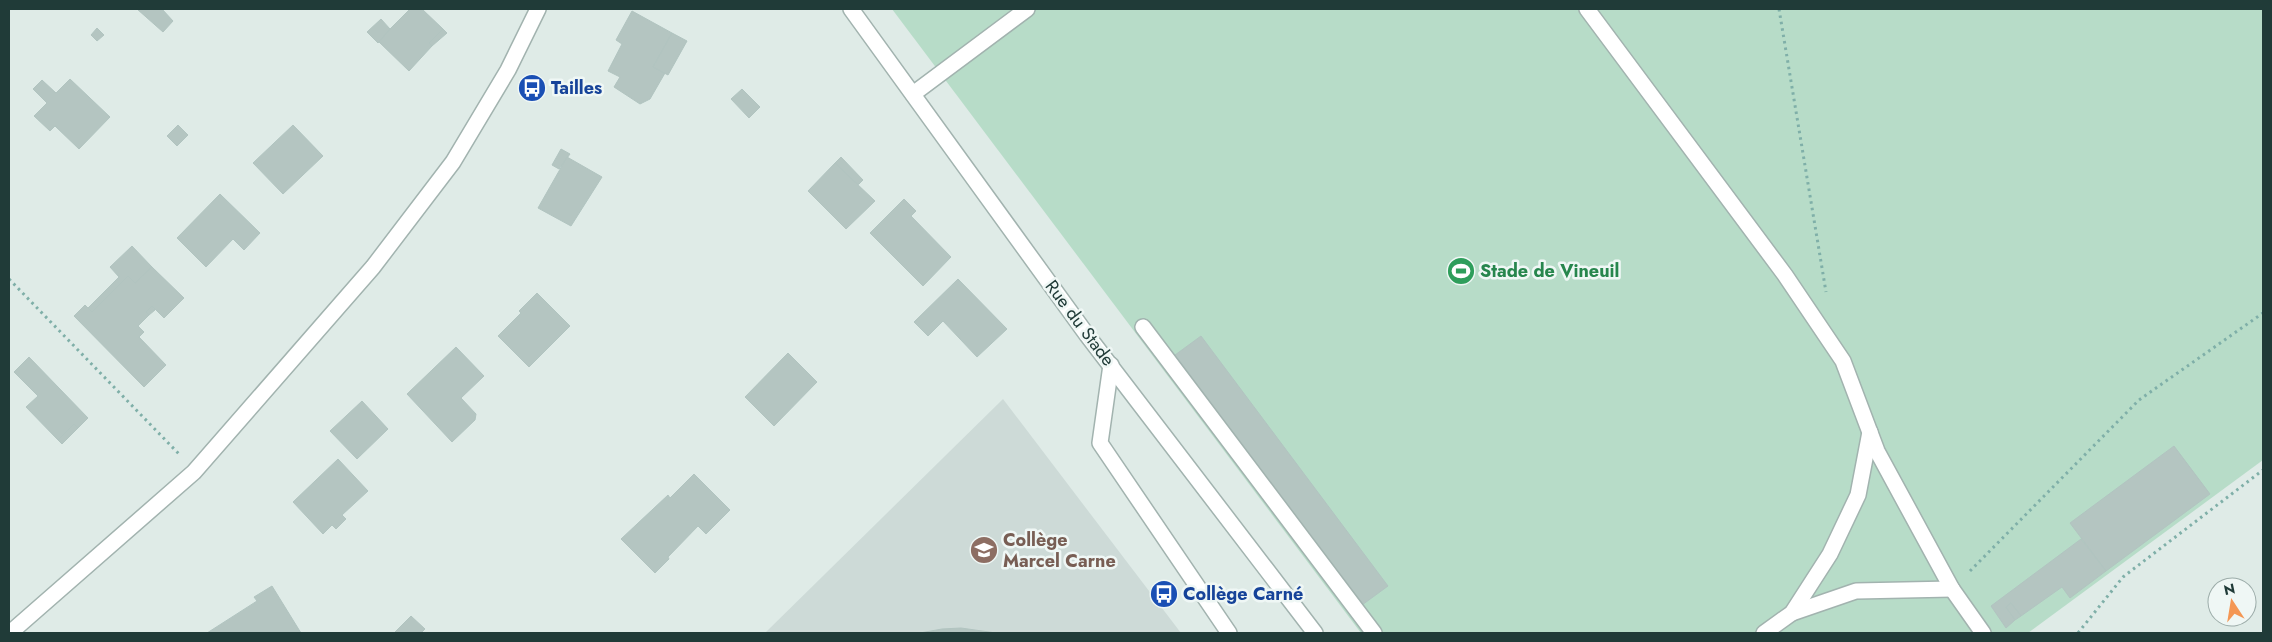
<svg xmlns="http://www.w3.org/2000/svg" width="2272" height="642" font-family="Jost,sans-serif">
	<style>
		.built { fill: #cddad7 }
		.green { fill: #b7dcc8 }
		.building { fill: #b4c5c1; stroke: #b1c4c0 }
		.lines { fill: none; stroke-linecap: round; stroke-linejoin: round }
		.service-casing { stroke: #a2b3af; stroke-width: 18 }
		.minor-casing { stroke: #a2b3af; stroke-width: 18 }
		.tertiary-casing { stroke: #a2b3af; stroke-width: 18 }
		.path { stroke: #7fafa8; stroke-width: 3; stroke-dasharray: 2.5 4; stroke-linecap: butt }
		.service { stroke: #fff; stroke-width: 15 }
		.minor { stroke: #fff; stroke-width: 15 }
		.tertiary { stroke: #fff; stroke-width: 15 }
		.labels { text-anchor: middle; stroke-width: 5; stroke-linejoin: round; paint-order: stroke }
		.transit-label { font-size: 18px; font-weight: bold; fill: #164399; stroke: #eff7f5; text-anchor: start }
		.leisure-label { font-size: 18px; font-weight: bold; fill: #27864d; stroke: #eff7f5; text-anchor: start }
		.street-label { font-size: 18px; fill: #203b38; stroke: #eff7f5 }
		.education-label { font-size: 18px; font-weight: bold; fill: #785e54; stroke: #eff7f5; text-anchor: start }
	</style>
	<rect width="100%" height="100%" fill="#dfebe7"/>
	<path class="built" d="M 1003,399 L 1181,633 L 765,633 Z"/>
	<path class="green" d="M 892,9 L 2263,9 L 2263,460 L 2028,633 L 1361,633 Z"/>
	<g class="building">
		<path d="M 137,9 L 162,9 L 173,21 L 163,32 Z"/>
		<path d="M 410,9 L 422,9 L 443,29 L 429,43 L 432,46 L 409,71 L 378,41 Z"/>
		<path d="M 632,11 L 672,33 L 653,67 L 665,73 L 650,99 L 640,104 L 614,87 L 620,77 L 608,71 L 622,44 L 616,40 Z"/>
		<path d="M 381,19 L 390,29 L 378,43 L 367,32 Z"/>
		<path d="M 97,28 L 104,35 L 97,41 L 91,35 Z"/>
		<path d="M 443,29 L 447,33 L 432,46 L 429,43 Z"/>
		<path d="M 672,33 L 687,41 L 668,75 L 653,67 Z"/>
		<path d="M 70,79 L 110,117 L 79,149 L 55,126 L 50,131 L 34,116 L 47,103 L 33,89 L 42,80 L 56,93 Z"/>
		<path d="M 742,89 L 760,107 L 749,118 L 731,99 Z"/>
		<path d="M 178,125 L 188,135 L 177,146 L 167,136 Z"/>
		<path d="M 293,125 L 323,156 L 283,194 L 253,163 Z"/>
		<path d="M 561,149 L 570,154 L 559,169 L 552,165 Z"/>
		<path d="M 567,157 L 602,177 L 571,226 L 538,208 Z"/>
		<path d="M 841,157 L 863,180 L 859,184 L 857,185 L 835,163 Z"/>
		<path d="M 835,163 L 875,201 L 846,229 L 808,191 Z"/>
		<path d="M 220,194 L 260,233 L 244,250 L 233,239 L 206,267 L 177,238 Z"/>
		<path d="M 904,199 L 916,211 L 911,216 L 951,257 L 923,286 L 870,233 Z"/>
		<path d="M 132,246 L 152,267 L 135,283 L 128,276 L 92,312 L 88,308 L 119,277 L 110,267 Z"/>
		<path d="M 152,267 L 184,298 L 164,318 L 152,306 L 146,312 L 149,315 L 138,326 L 144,332 L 139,337 L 166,365 L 144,387 L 74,316 L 85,305 L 92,312 L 128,276 L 135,283 Z"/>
		<path d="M 958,279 L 1007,329 L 977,357 L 943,321 L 928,336 L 914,322 Z"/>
		<path d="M 537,293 L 570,326 L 529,367 L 498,336 L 521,313 L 519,311 Z"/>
		<path d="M 152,306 L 155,310 L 149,315 L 146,312 Z"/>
		<path d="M 1201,336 L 1388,586 L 1362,605 L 1175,355 Z"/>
		<path d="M 456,347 L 484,376 L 461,398 L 476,414 L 475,420 L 452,442 L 407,394 Z"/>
		<path d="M 788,353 L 817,382 L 774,426 L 745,397 Z"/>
		<path d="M 29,357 L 88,418 L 78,428 L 74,424 L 58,440 L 26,407 L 38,396 L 14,372 Z"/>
		<path d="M 362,401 L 388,429 L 357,459 L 330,431 Z"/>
		<path d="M 74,424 L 78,428 L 62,444 L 58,440 Z"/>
		<path d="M 2174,446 L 2210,494 L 2106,571 L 2070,523 Z"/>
		<path d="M 338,459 L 368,491 L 342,515 L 346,519 L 336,529 L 332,525 L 323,534 L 293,502 Z"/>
		<path d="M 694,474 L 730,510 L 706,534 L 698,526 L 668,557 L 669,559 L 655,573 L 621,539 L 668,495 L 670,498 Z"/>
		<path d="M 2081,539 L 2106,571 L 2070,598 L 2062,587 L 2021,616 L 2011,603 L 2006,607 L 2015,620 L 2006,628 L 1991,606 Z"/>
		<path d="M 272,586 L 301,633 L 207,633 L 257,601 L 254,597 Z"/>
		<path d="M 2011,603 L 2021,616 L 2015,620 L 2006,607 Z"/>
		<path d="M 411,616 L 425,629 L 421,633 L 394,633 Z"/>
		<path d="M 961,628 L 996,633 L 920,633 L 942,629 Z"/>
	</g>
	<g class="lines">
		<defs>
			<g id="service">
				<path d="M 1587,9 L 1785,275 L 1843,361 L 1877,451 L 1952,589 L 1983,633"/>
				<path d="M 913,94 L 1027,9"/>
				<path d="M 1143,327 L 1374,633"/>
				<path d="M 1111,365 L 1100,443 L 1229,633"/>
				<path d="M 1792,613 L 1856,591 L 1952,589"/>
				<path d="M 1764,633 L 1792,613 L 1830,554 L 1858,495 L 1870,432"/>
			</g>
			<path id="minor" d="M 851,9 L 1087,335 L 1315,633"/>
			<path id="tertiary" d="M 10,633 L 194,472 L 373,267 L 453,162 L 508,70 L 538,9"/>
		</defs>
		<use href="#service" class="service-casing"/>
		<use href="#minor" class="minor-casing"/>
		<use href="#tertiary" class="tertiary-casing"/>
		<g class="path">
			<path d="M 1779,9 L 1826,292"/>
			<path d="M 9,279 L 179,454"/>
			<path d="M 1970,571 L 2139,400 L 2263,313"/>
			<path d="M 2078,633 L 2123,577 L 2263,470"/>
		</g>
		<use href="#service" class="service"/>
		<use href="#minor" class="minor"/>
		<use href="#tertiary" class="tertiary"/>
	</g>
	<defs>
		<symbol id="bus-disc" viewBox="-11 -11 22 22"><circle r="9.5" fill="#1a4fb4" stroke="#eff7f5"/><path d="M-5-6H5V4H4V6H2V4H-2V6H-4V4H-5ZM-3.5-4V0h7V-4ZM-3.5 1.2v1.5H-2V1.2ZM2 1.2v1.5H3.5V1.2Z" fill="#fff"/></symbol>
		<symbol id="stadium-disc" viewBox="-11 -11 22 22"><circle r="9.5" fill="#2e9e5b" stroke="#eff7f5"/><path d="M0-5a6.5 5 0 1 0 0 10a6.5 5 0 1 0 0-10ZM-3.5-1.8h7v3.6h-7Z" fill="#fff"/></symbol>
		<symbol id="school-disc" viewBox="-11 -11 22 22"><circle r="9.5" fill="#8d6e63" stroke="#eff7f5"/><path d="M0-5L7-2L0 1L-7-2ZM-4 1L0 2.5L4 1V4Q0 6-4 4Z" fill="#fff"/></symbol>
	</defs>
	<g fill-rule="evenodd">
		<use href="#bus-disc" x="516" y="72" width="32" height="32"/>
		<use href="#stadium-disc" x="1445" y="255" width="32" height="32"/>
		<use href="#school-disc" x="968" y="534" width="32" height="32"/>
		<use href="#bus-disc" x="1148" y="578" width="32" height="32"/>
	</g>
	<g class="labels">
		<g class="transit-label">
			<text x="551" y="94">Tailles</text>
			<text x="1183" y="600">Collège Carné</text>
		</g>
		<g class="leisure-label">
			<text x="1480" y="277">Stade de Vineuil</text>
		</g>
		<g class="street-label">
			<text transform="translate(1080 323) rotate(53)" y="6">Rue du Stade</text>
		</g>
		<g class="education-label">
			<text x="1003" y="546">Collège<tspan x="1003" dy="21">Marcel Carne</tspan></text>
		</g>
	</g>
	<rect width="2272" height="642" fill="none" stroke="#203b38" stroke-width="20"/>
	<g transform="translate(2232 602) rotate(348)"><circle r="24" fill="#eff7f5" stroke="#9caca9"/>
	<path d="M0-4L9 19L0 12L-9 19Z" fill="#f49754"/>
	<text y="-8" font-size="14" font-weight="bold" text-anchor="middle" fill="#203b38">N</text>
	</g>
</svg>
